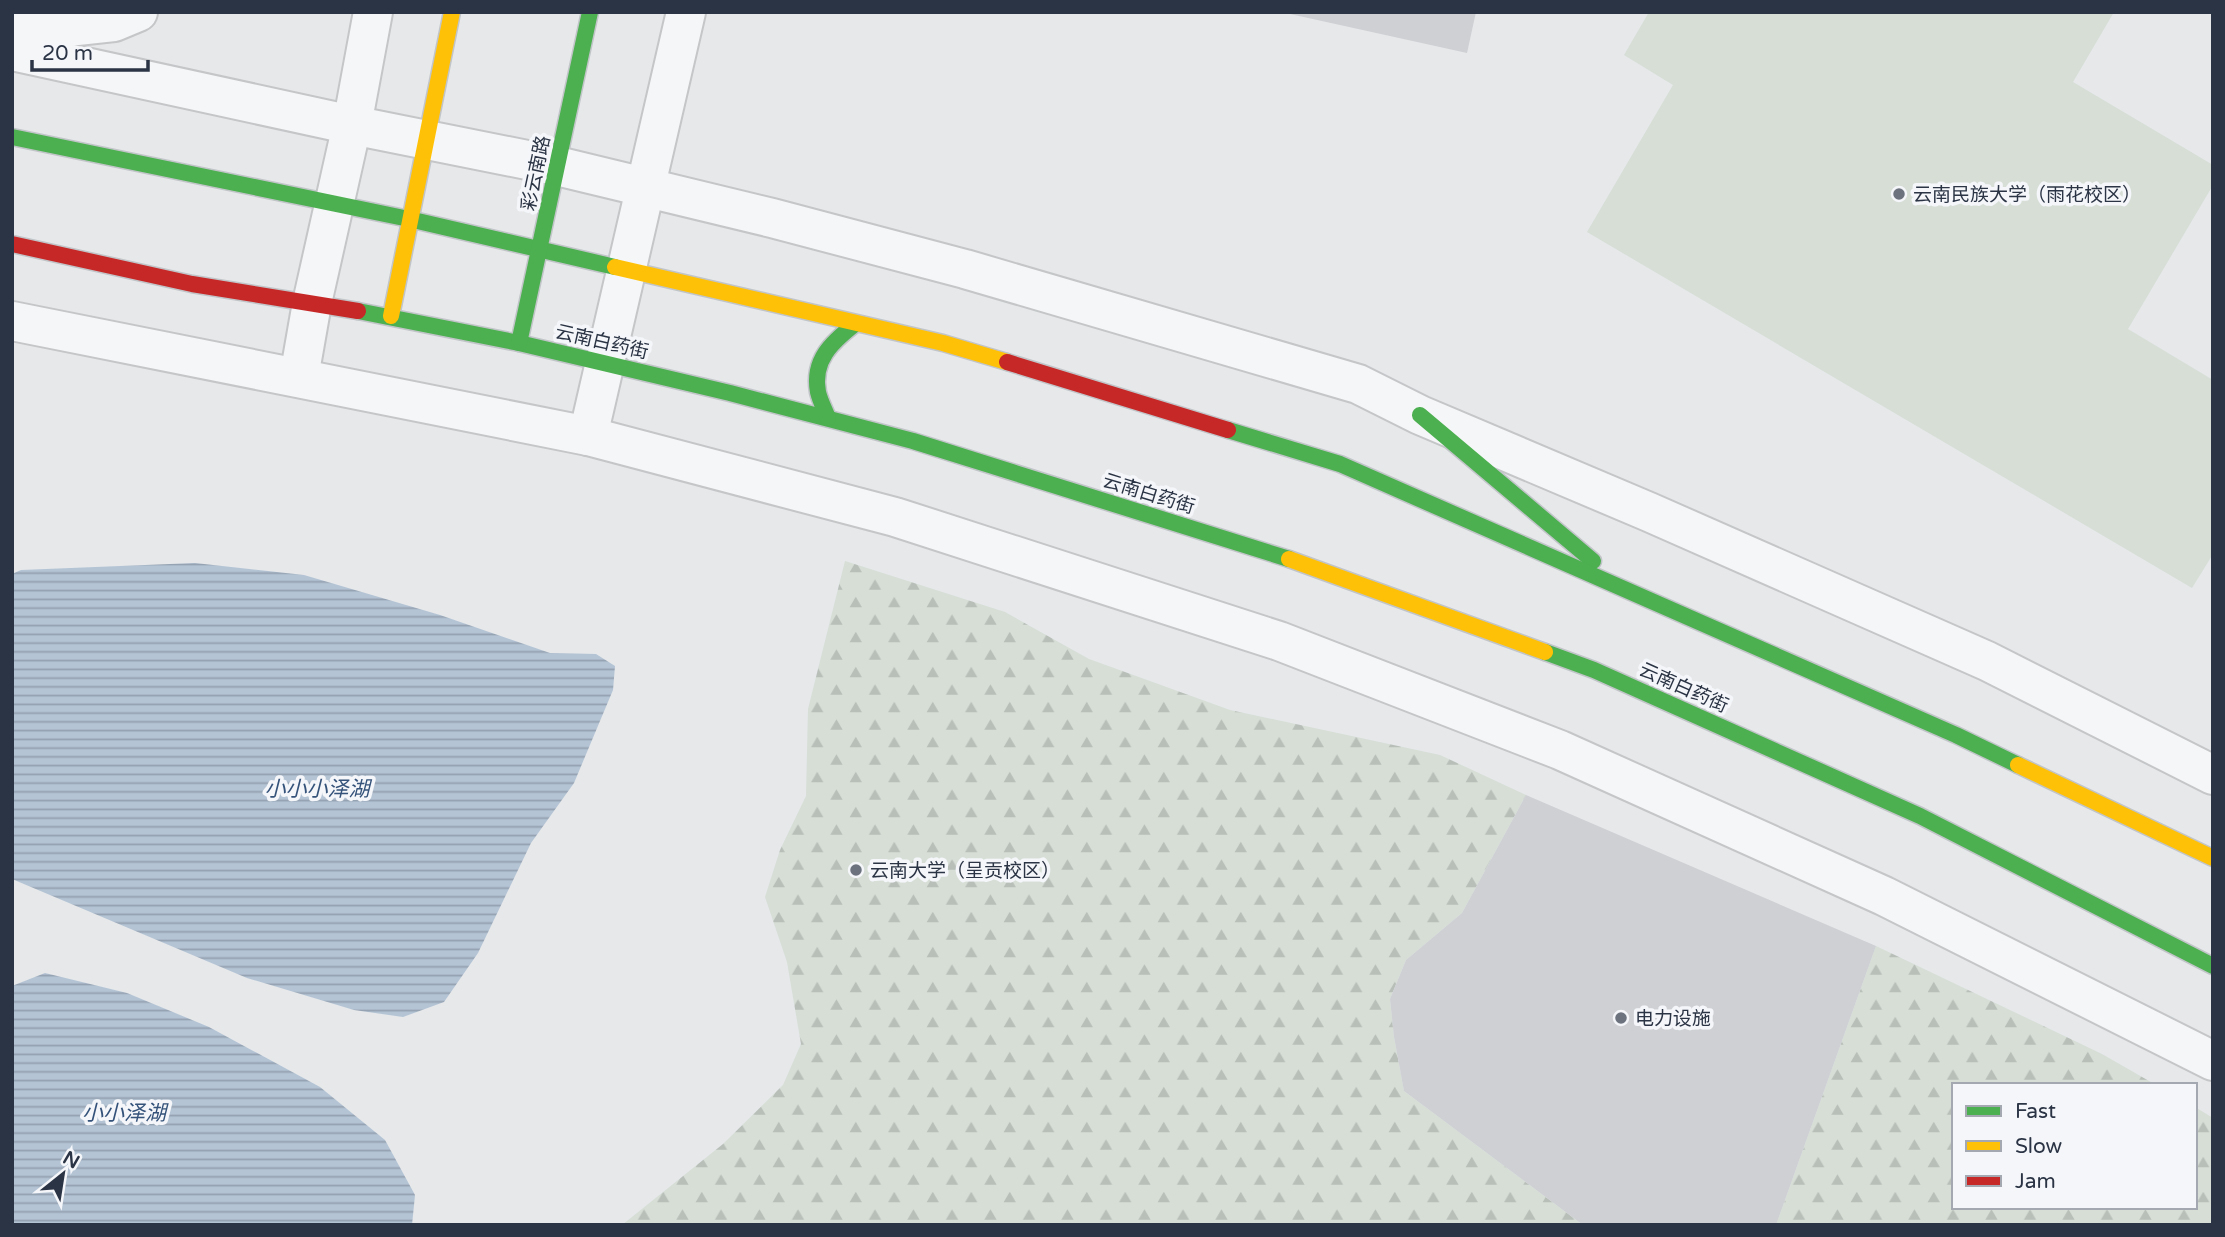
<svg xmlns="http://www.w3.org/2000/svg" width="2225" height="1237" font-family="'Varela Round','Noto Sans SC',sans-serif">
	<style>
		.forest { fill: url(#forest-firs) }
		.pitch { fill: #d6ded6 }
		.water { fill: url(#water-rules) }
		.building { fill: #ced0d3 }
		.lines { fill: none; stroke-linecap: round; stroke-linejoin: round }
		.street-casing { stroke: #c4c6c8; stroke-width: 42 }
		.fast-casing { stroke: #c2c5c8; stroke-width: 19 }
		.slow-casing { stroke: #c2c5c8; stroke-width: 19 }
		.jam-casing { stroke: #c2c5c8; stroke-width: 19 }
		.street { stroke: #f5f6f7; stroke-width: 38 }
		.fast { stroke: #4caf50; stroke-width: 16 }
		.slow { stroke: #ffc107; stroke-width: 16 }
		.jam { stroke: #c62828; stroke-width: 16 }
		.poi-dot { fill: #6c737f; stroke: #f4f6f9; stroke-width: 2.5 }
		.labels { text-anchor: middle; stroke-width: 7; stroke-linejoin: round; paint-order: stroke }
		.street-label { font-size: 19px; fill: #2b3445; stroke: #f4f6f9 }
		.poi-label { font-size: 19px; fill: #2b3445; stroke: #f4f6f9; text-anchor: start }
		.water-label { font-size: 21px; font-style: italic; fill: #34527a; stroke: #f4f6f9 }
	</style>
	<defs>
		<pattern id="forest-firs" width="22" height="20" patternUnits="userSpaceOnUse" patternTransform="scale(1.75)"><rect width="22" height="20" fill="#d6ded6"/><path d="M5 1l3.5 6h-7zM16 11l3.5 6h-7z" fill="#b8bfb9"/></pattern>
		<pattern id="water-rules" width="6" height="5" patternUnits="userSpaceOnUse" patternTransform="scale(1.75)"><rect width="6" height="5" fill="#b4c4d5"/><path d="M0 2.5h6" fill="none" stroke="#93a0af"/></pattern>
	</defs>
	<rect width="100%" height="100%" fill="#e6e8ea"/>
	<g class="forest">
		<path d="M 845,561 L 1005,612 L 1089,659 L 1230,710 L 1440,755 L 1526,795 L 1462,913 L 1406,960 L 1390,999 L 1394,1037 L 1404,1091 L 1583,1225 L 622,1225 L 723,1144 L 783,1085 L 801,1044 L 787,962 L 765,897 L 780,850 L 806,796 L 808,709 Z"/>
		<path d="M 1876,946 L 2102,1054 L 2156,1085 L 1954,1085 L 1954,1207 L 2195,1207 L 2195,1107 L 2213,1118 L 2213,1225 L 1776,1225 Z"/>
	</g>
	<path class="pitch" d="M 1649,12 L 2114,12 L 2073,82 L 2213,165 L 2213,185 L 2128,329 L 2213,380 L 2213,554 L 2192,588 L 1587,232 L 1673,85 L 1624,55 Z"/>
	<g class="water">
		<path d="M 195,563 L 304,575 L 440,615 L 550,653 L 596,654 L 615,666 L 613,690 L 574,783 L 531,843 L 478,953 L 444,1002 L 403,1017 L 354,1010 L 247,978 L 12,879 L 12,574 L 21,570 Z"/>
		<path d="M 45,973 L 127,993 L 209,1027 L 320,1087 L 385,1140 L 415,1195 L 412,1225 L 12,1225 L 12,986 Z"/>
	</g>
	<g class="building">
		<path d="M 1281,12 L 1476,12 L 1467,53 Z"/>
		<path d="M 1526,795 L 1876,946 L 1776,1225 L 1583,1225 L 1404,1091 L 1394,1037 L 1390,999 L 1406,960 L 1462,913 Z"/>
	</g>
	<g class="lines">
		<defs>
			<g id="street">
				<path d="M 12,33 L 114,22 L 138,12"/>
				<path d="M 12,51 L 352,125 L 557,166 L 772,218 L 965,269 L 1358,384 L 1420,415 L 1649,512 L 1987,661 L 2213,775"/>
				<path d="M 12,321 L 588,436 L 895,517 L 1279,641 L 1560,750 L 1884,896 L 2213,1061"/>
				<path d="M 299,377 L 312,303 L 352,125 L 373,12"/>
				<path d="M 588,436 L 686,12"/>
			</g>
			<g id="fast">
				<path d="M 12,137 L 409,219 L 615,267"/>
				<path d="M 358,311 L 519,343 L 730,393 L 913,441 L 1289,559"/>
				<path d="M 519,343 L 590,12"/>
				<path d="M 1420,415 L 1593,561"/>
				<path d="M 828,418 C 825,410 820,401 818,392 C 812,360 832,342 855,324"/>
				<path d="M 1228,430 L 1340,464 L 1956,735 L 2018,765"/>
				<path d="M 1545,652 L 1594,670 L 1920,816 L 2213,966"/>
			</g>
			<g id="slow">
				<path d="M 615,267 L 943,343 L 1007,362"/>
				<path d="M 391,316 L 452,12"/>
				<path d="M 1289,559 L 1545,652"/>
				<path d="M 2018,765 L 2213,858"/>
			</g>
			<g id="jam">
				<path d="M 12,244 L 192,284 L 358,311"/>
				<path d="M 1007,362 L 1228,430"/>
			</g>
		</defs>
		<use href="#street" class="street-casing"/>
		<use href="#fast" class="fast-casing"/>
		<use href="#slow" class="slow-casing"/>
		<use href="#jam" class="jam-casing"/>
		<use href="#street" class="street"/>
		<use href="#fast" class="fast"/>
		<use href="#slow" class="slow"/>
		<use href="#jam" class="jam"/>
	</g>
	<g class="poi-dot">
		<circle cx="1899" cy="194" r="7"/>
		<circle cx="856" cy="870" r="7"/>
		<circle cx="1621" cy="1018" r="7"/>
	</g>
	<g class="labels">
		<g class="street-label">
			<text transform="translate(535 173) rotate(-78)" y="7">彩云南路</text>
			<text transform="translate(602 341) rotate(13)" y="7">云南白药街</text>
			<text transform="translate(1149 493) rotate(17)" y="7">云南白药街</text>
			<text transform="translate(1684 687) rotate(24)" y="7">云南白药街</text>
		</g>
		<g class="poi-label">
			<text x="1913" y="201">云南民族大学（雨花校区）</text>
			<text x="870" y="877">云南大学（呈贡校区）</text>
			<text x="1635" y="1025">电力设施</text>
		</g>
		<g class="water-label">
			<text x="317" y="796">小小小泽湖</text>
			<text x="124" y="1120">小小泽湖</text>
		</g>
	</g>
	<rect width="2225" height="1237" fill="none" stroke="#2b3445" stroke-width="28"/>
	<rect x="1952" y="1083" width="245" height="126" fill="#f4f6f9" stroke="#a4a8b1" stroke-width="2"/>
	<rect x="1966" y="1106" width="35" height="10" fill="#4caf50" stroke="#a4a8b1" stroke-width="2"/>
	<text x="2015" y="1118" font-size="21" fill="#2b3445">Fast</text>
	<rect x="1966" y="1141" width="35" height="10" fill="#ffc107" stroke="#a4a8b1" stroke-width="2"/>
	<text x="2015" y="1153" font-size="21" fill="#2b3445">Slow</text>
	<rect x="1966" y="1176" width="35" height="10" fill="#c62828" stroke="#a4a8b1" stroke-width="2"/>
	<text x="2015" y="1188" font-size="21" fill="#2b3445">Jam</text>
	<g transform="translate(63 1174) rotate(30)" stroke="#f4f6f9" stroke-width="5" paint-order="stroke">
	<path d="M0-5L12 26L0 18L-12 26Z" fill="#2b3445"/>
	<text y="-10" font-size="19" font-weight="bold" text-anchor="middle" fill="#2b3445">N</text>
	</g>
	<path d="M32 60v10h116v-10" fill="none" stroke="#2b3445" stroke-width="3.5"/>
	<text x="42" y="60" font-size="21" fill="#2b3445" stroke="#f4f6f9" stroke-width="5" paint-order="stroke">20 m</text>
</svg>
